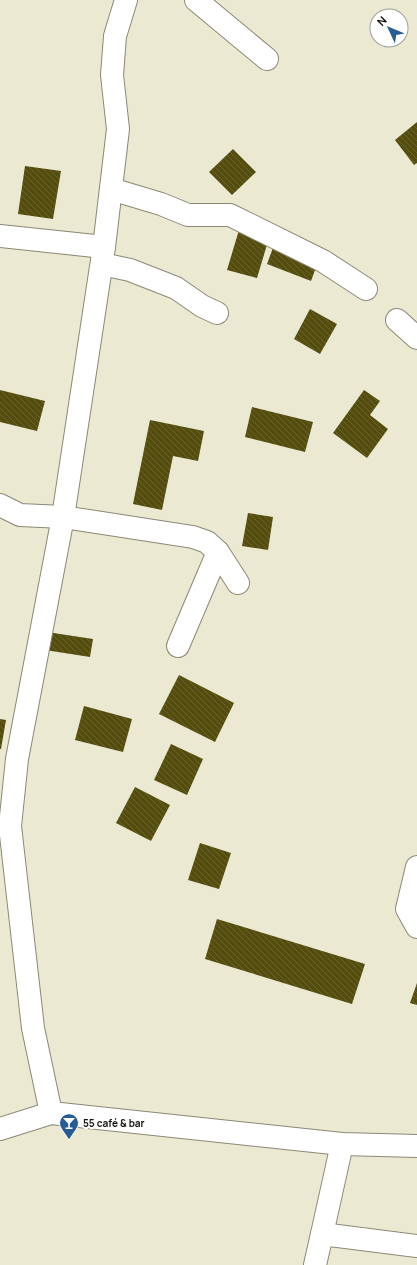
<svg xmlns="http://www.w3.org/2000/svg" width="417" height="1265" font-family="Manrope,sans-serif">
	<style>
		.building { fill: url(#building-back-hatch) }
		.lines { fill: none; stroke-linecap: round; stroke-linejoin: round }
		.minor-casing { stroke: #8b8974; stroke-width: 24 }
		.minor { stroke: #fff; stroke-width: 22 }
		.labels { text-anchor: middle; stroke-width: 4; stroke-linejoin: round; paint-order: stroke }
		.poi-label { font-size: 10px; font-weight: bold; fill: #121109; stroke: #fff; text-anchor: start }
	</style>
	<defs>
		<pattern id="building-back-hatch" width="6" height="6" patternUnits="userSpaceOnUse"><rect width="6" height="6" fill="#544d0e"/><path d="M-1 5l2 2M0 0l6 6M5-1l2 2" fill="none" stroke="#68622f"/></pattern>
	</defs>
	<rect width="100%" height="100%" fill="#ebe9d2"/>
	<g class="building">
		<path d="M 417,122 L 417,163 L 414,165 L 395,140 Z"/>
		<path d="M 233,149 L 256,172 L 232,195 L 209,172 Z"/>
		<path d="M 25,166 L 61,171 L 53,219 L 18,214 Z"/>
		<path d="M 239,230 L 269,238 L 257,278 L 227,270 Z"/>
		<path d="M 274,245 L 318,262 L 311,281 L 267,264 Z"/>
		<path d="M 310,309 L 337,324 L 320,354 L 294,339 Z"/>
		<path d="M 0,390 L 45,401 L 37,431 L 0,422 Z"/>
		<path d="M 364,390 L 380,401 L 370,415 L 388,429 L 367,458 L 333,433 Z"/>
		<path d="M 252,407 L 313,422 L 305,452 L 245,437 Z"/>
		<path d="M 150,420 L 204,431 L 198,461 L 173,456 L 162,510 L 133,504 Z"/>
		<path d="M 248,513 L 273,517 L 268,550 L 242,546 Z"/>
		<path d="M 47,632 L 93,639 L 90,657 L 45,650 Z"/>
		<path d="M 179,675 L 234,703 L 215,742 L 159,714 Z"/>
		<path d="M 84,706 L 132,719 L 123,752 L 75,740 Z"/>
		<path d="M 0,719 L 6,720 L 1,749 L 0,749 Z"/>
		<path d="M 171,744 L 203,759 L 187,795 L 154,780 Z"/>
		<path d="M 135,787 L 170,805 L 151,841 L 116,823 Z"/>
		<path d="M 200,843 L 231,853 L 219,889 L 188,880 Z"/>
		<path d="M 217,919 L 365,964 L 352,1004 L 205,959 Z"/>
		<path d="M 417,983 L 417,1005 L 410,1003 Z"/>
	</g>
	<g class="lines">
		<defs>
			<g id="minor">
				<path d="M 196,0 L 267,59"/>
				<path d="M 111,189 L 161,204 L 188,215 L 230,215 L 323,261 L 366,289"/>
				<path d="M 0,236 L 104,247 L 118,129 L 112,75 L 115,36 L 126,0"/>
				<path d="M 102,264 L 130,270 L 176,288 L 202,306 L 217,313"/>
				<path d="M 397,320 L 417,338"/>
				<path d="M 0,505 L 20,515 L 63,517 L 193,537 L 207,542 L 218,552 L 238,583"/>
				<path d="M 178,646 L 218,552"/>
				<path d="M 417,867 L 407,909 L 417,927"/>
				<path d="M 51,1113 L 33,1028 L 10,826 L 17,759 L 63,517 L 104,247"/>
				<path d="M 0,1129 L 51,1113 L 342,1144 L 417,1146"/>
				<path d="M 322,1234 L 342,1144"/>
				<path d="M 315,1265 L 322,1234 L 417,1246"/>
			</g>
		</defs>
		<use href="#minor" class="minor-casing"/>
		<use href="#minor" class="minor"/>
	</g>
	<defs>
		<symbol id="bar-pin" viewBox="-11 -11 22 30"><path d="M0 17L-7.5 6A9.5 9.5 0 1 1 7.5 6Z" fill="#275c95" stroke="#fff"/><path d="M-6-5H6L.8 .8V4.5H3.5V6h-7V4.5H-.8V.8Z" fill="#fff"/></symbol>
	</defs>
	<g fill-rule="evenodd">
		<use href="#bar-pin" x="58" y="1112" width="22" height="30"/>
	</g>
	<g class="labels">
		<g class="poi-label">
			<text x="83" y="1127">55 café &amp; bar</text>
		</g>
	</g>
	<g transform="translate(389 28) rotate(314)"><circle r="19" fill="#ffffff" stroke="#a0a09d"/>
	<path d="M0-3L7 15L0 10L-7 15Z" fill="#275c95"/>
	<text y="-6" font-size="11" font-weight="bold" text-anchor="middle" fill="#121109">N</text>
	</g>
</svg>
